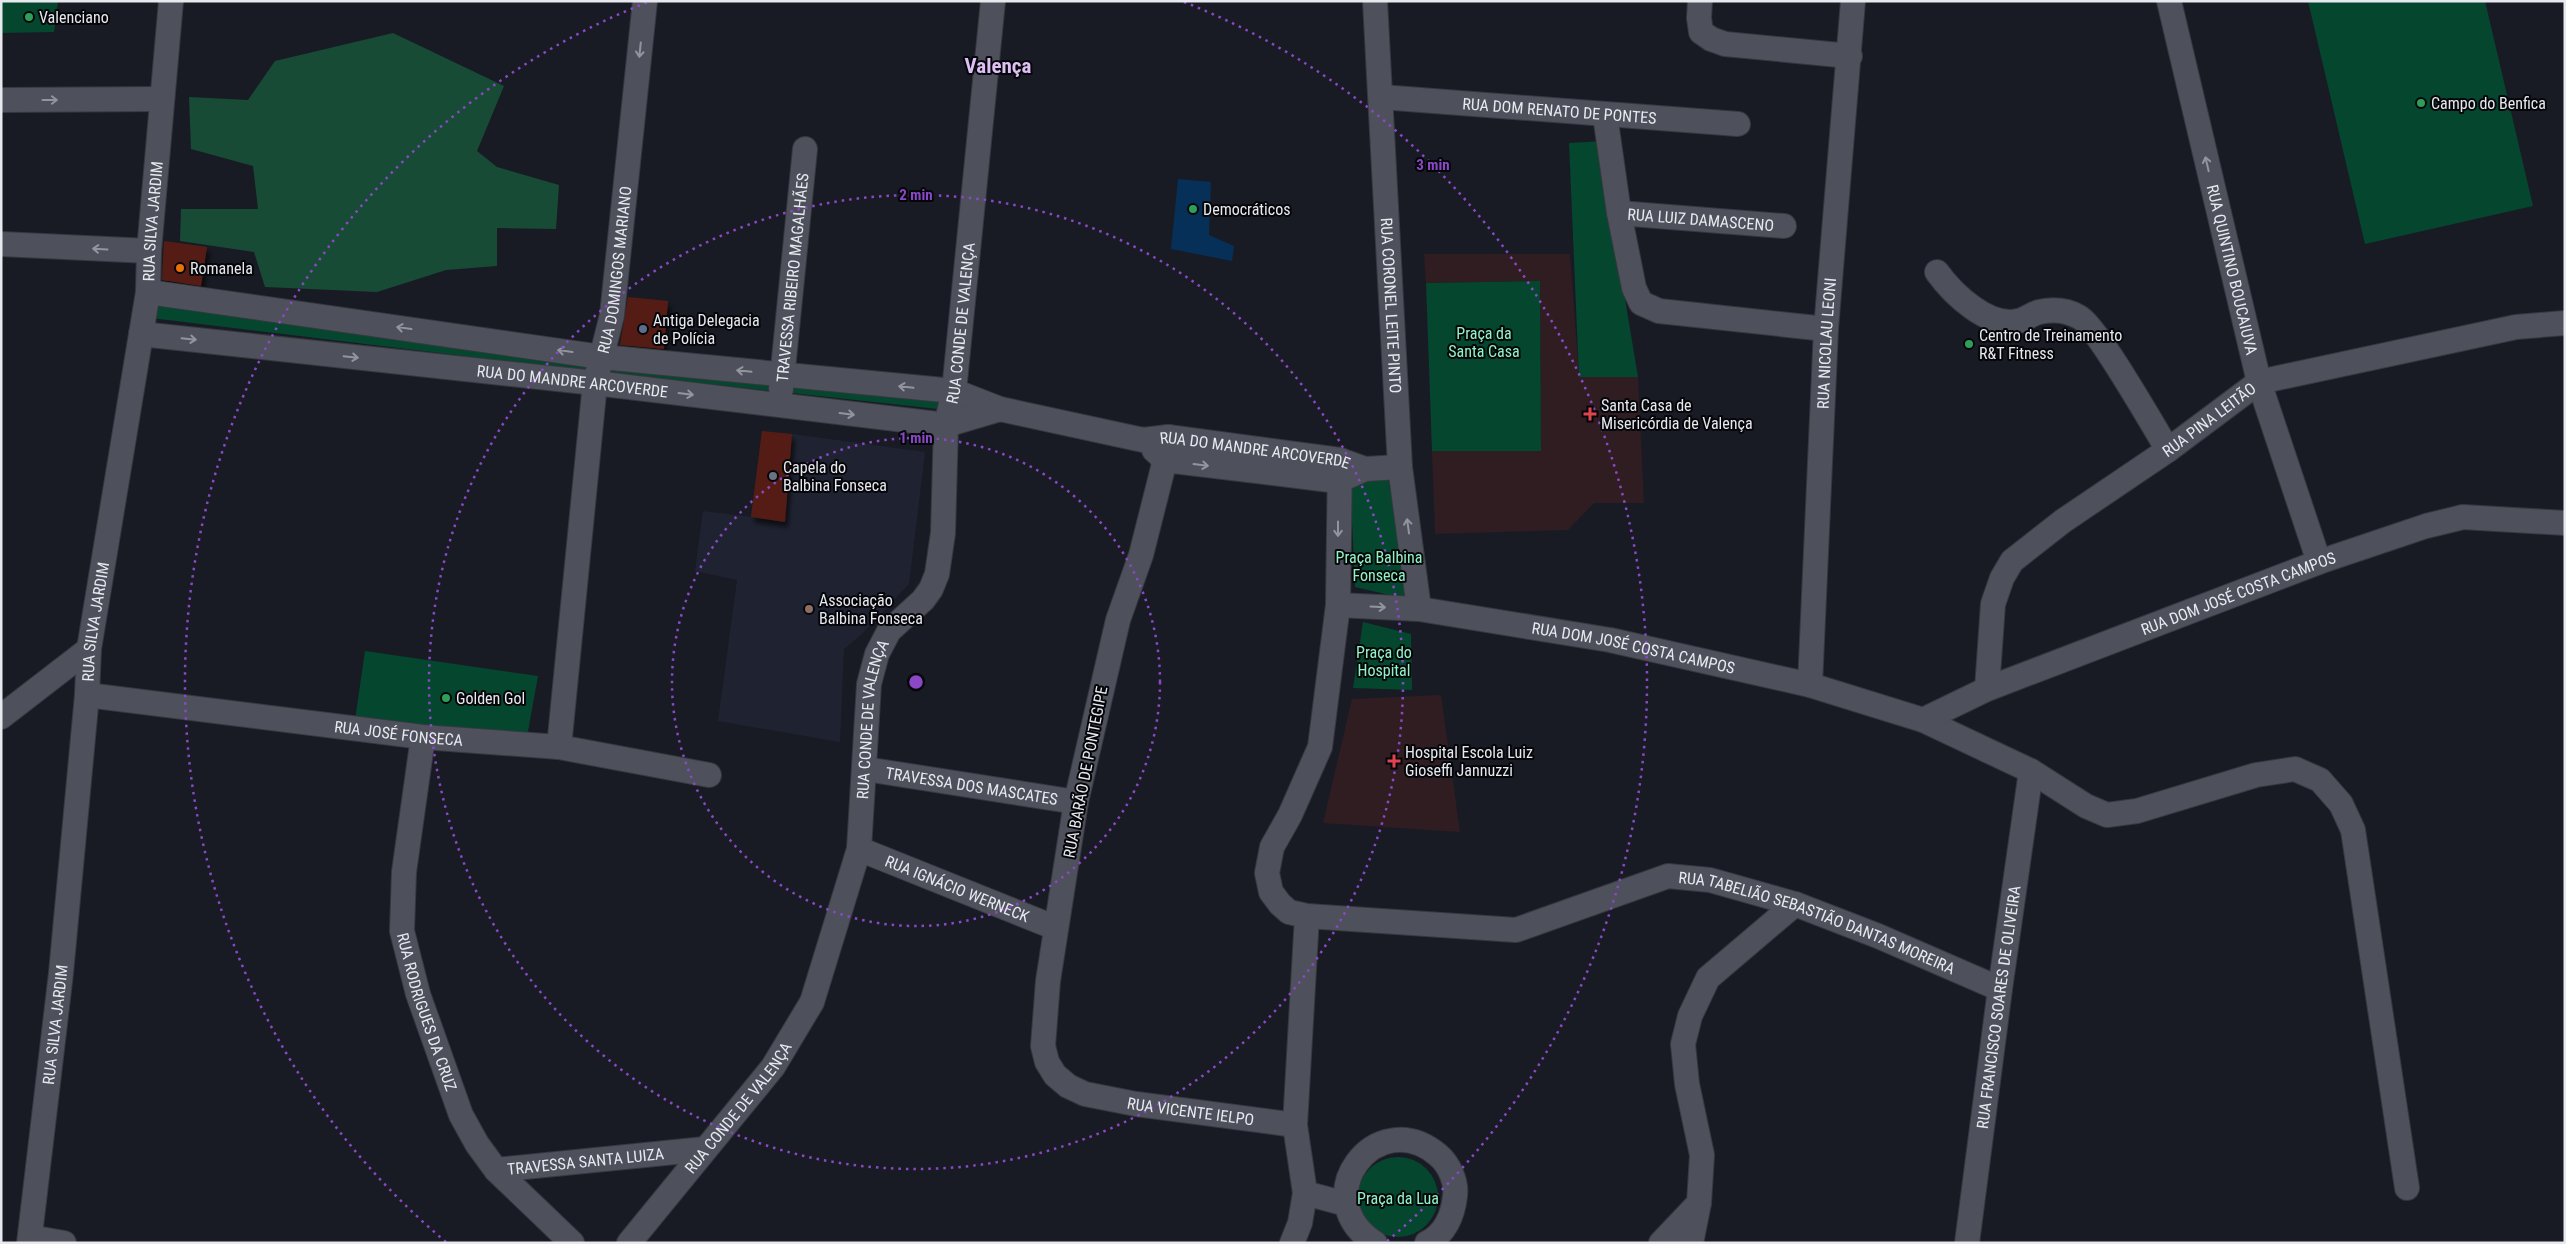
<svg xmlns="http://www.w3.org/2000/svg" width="2566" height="1244" font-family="'Roboto Condensed',sans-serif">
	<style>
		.built { fill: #1f2331 }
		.medical { fill: #2f1d22 }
		.green { fill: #05462e }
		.forest { fill: #174b35 }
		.water { fill: #063057 }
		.building { fill: #541e15; filter: url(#shadow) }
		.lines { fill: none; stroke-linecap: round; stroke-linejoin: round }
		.minor-casing { stroke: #37383f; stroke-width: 26 }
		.minor { stroke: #4e515b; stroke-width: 24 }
		.oneway { stroke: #93959e }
		.ring { fill: none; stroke: #8b48c6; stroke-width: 2.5; stroke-dasharray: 2.5 5 }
		.leisure-dot { fill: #2e9e5b; stroke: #050609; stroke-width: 2 }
		.food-dot { fill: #e8710a; stroke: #050609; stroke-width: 2 }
		.service-dot { fill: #5c6f8a; stroke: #050609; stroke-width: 2 }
		.health-dot { fill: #e0444e; stroke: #050609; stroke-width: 2 }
		.worship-dot { fill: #6b7280; stroke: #050609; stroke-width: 2 }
		.education-dot { fill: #8d6e63; stroke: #050609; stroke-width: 2 }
		.labels { text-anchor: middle; stroke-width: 4; stroke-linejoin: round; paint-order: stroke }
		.poi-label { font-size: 16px; fill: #e7e9ef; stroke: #050609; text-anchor: start }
		.street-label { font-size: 16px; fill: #e7e9ef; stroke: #050609 }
		.park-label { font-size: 16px; fill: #92f3c5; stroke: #050609 }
		.district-label { font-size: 21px; font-weight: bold; fill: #dec0f6; stroke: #050609 }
		.centre { fill: #8b48c6; stroke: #050609; stroke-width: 2.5 }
		.ring-label { font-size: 15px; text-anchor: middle; font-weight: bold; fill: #8b48c6; stroke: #050609; stroke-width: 4; stroke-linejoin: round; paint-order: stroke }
	</style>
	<defs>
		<filter id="shadow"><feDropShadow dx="3" dy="5.5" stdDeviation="2.5" flood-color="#0009"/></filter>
	</defs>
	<rect width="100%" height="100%" fill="#191b24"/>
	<path class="built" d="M 792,434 L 925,452 L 909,584 L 862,634 L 844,649 L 840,742 L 718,721 L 737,580 L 695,571 L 703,511 L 785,521 Z"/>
	<g class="medical">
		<path d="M 1424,254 L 1570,254 L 1579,377 L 1638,377 L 1644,503 L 1594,503 L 1568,530 L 1435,534 L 1432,451 L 1541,451 L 1540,281 L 1426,283 Z"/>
		<path d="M 1441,695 L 1460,832 L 1323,823 L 1352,699 Z"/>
	</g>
	<g class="green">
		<path d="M 1,1 L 58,1 L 54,32 L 1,33 Z"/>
		<path d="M 2308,1 L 2485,1 L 2533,206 L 2365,244 Z"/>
		<path d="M 1605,141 L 1620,269 L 1638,377 L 1579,377 L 1569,143 Z"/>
		<path d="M 1540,281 L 1541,451 L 1432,451 L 1426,283 Z"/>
		<path d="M 155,300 L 950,394 L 947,410 L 589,371 L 151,318 Z"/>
		<path d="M 1350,477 L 1388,478 L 1411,600 L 1355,587 Z"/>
		<path d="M 1363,622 L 1411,634 L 1412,690 L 1353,688 Z"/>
		<path d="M 365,651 L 538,676 L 527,737 L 355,720 Z"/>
		<circle cx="1398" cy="1197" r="40"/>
	</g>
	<path class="forest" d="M 393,33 L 504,86 L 477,151 L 497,167 L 559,185 L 556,229 L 497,228 L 497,266 L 446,270 L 377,292 L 265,287 L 254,252 L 180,241 L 181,209 L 258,209 L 253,166 L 191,149 L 189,97 L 248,100 L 275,61 Z"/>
	<path class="water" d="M 1178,179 L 1211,182 L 1209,235 L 1234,246 L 1232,261 L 1171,249 Z"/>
	<g class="building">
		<path d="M 164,241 L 207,247 L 201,286 L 162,280 Z"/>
		<path d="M 628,297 L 668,301 L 664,349 L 620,345 Z"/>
		<path d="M 762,431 L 792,434 L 785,522 L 751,517 Z"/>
	</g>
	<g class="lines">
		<defs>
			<g id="minor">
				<path id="s1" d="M 1375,1 L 1400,467 L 1419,609"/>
				<path d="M 1700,1 L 1699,18 L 1701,32 L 1711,39 L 1725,44 L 1850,56"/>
				<path id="s2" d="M 2169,1 L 2259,382 L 2319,562"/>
				<path id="s3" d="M 1381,97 L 1738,124"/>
				<path d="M 1,100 L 162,99"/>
				<path d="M 1605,115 L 1619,213 L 1634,288 L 1641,303 L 1659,311 L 1826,329"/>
				<path id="s4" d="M 1619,213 L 1784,226"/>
				<path d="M 1,244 L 149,251"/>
				<path d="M 1937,272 C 1953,294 1988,328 2018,321 C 2025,320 2031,314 2039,312 C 2053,309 2067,310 2079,317 C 2096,325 2154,427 2168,450"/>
				<path id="s5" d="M 148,292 L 602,357 L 954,391 L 1000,409 L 1143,440 L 1168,437 L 1340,460 L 1365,469"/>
				<path id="s6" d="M 141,334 L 595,383 L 946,425 L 1000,409"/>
				<path id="s7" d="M 781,389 L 805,149"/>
				<path id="s8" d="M 1168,437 L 1165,460 L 1141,555 L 1118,620 L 1076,802 L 1048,981 L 1043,1046 L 1047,1062 L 1055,1075 L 1068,1086 L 1085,1094 L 1136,1104 L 1295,1125"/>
				<path d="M 1154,450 L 1165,460 L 1338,481 L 1365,469 L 1400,467"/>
				<path id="s9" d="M 1340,460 L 1338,605 L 1320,747 L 1290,815 L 1272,847 L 1267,873 L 1271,892 L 1280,904 L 1289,912 L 1307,916 L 1516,930 L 1668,876 L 1710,880 L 1795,904 L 1878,936 L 2000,989"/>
				<path id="s10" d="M 1338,605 L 1419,609 L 1610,640 L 1810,685 L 1923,720 L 2031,771 L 2086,806 L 2107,815 L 2137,811 L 2256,775 L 2295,769 L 2320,780 L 2341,804 L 2353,830 L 2407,1188"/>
				<path id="s11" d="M 1810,685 L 1826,329 L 1853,1"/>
				<path id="s12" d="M 1987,689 L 1993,604 L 2002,578 L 2012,561 L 2063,521 L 2168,450 L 2259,382 L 2516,327 L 2565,323"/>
				<path id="s13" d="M 87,695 L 423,737 L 559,747 L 709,775"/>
				<path d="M 1,717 L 89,649"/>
				<path id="s14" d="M 1923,720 L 1987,689 L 2319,562 L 2426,526 L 2463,517 L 2565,523"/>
				<path id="s15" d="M 423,737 L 404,872 L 402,931 L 418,994 L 461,1115 L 477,1144 L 496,1170 L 572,1243"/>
				<path id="s16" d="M 559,747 L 595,383 L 612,315 L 645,1"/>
				<path id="s17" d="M 865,769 L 1076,802"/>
				<path id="s18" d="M 859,849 L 1056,928"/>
				<path id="s19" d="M 496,1170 L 705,1149"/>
				<path d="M 1305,1193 L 1346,1204"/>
				<path d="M 30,1237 L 64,1243"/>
				<path id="s20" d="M 29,1243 L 61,973 L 87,695 L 89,649 L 148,292 L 149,251 L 171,1"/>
				<path id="s21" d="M 629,1243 L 773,1067 L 812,1002 L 859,849 L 869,684 L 877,654 L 889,631 L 923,600 L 931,589 L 937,574 L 943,533 L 946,425 L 954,391 L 993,1"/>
				<path d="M 1292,1243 L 1300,1223 L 1305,1193 L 1295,1125 L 1307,916"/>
				<path d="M 1375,1243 C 1305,1198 1376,1103 1438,1155 C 1449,1164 1457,1182 1455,1196 C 1453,1215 1445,1234 1427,1243"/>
				<path d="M 1661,1243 L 1699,1203 L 1702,1155 L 1687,1084 L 1683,1044 L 1690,1016 L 1708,978 L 1795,904"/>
				<path d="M 1691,1243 L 1699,1203"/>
				<path id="s22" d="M 1967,1243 L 2000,989 L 2031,771"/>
			</g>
		</defs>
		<use href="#minor" class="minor-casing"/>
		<use href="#minor" class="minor"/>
	</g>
	<defs><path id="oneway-shaft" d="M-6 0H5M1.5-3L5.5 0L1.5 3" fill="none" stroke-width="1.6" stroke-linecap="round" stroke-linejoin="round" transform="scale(1.25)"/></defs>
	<g class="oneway">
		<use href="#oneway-shaft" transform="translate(640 50) rotate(96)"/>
		<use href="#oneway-shaft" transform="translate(50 100)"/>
		<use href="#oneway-shaft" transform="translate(2207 164) rotate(-103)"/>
		<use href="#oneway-shaft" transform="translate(100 249) rotate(-177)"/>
		<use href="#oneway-shaft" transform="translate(404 328) rotate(-172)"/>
		<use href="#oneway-shaft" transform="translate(189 339) rotate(6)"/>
		<use href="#oneway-shaft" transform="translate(565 351) rotate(-172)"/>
		<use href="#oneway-shaft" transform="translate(351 357) rotate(6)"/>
		<use href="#oneway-shaft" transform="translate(744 371) rotate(-174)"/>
		<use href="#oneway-shaft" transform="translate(906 387) rotate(-174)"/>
		<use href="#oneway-shaft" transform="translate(686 394) rotate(7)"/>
		<use href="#oneway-shaft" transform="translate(847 414) rotate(7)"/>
		<use href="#oneway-shaft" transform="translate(1201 465) rotate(7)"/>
		<use href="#oneway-shaft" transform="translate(1408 526) rotate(-98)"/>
		<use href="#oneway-shaft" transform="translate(1338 529) rotate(90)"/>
		<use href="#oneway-shaft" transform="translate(1378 607) rotate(3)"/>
	</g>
	<g class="ring">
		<circle cx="916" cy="682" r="244"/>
		<circle cx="916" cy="682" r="487"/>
		<path d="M446 1242A731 731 0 0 1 648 2M1184 2A731 731 0 0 1 1386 1242"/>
	</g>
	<g class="leisure-dot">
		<circle cx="29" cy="17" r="5"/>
		<circle cx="2421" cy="103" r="5"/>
		<circle cx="1193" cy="209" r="5"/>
		<circle cx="1969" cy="344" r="5"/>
		<circle cx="446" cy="698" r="5"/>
	</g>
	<circle class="food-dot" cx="180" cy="268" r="5"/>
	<circle class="service-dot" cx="643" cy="329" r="5"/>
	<g class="health-dot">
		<path d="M1587.5 406.5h5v5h5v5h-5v5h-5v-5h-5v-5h5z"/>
		<path d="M1391.5 753.5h5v5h5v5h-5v5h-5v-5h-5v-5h5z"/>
	</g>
	<circle class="worship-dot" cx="773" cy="476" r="5"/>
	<circle class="education-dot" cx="809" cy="609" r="5"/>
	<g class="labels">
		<g class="poi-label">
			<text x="39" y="23">Valenciano</text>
			<text x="2431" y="109">Campo do Benfica</text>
			<text x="1203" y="215">Democráticos</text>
			<text x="190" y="274">Romanela</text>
			<text x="653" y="326">Antiga Delegacia<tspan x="653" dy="18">de Polícia</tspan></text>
			<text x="1979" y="341">Centro de Treinamento<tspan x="1979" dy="18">R&amp;T Fitness</tspan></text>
			<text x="1601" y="411">Santa Casa de<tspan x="1601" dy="18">Misericórdia de Valença</tspan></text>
			<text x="783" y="473">Capela do<tspan x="783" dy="18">Balbina Fonseca</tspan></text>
			<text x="819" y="606">Associação<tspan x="819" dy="18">Balbina Fonseca</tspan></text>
			<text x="456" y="704">Golden Gol</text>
			<text x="1405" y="758">Hospital Escola Luiz<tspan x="1405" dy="18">Gioseffi Jannuzzi</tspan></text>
		</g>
		<g class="street-label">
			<text dy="6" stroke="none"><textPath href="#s3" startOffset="179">RUA DOM RENATO DE PONTES</textPath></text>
			<text dy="6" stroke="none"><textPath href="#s4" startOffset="82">RUA LUIZ DAMASCENO</textPath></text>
			<text dy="6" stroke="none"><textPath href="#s20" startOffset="1030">RUA SILVA JARDIM</textPath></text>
			<text dy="6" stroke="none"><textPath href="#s2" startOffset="276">RUA QUINTINO BOUCAIUVA</textPath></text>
			<text dy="6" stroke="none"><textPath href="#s16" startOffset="481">RUA DOMINGOS MARIANO</textPath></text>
			<text dy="6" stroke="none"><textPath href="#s7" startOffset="112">TRAVESSA RIBEIRO MAGALHÃES</textPath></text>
			<text dy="6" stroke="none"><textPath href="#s1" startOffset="305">RUA CORONEL LEITE PINTO</textPath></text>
			<text dy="6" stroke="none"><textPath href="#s21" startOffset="1014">RUA CONDE DE VALENÇA</textPath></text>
			<text dy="6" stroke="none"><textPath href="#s11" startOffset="342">RUA NICOLAU LEONI</textPath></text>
			<text dy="6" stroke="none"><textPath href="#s6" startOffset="434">RUA DO MANDRE ARCOVERDE</textPath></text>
			<text dy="6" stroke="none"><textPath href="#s12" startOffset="375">RUA PINA LEITÃO</textPath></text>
			<text dy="6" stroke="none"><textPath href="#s5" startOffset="1121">RUA DO MANDRE ARCOVERDE</textPath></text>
			<text dy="6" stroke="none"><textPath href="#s14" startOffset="340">RUA DOM JOSÉ COSTA CAMPOS</textPath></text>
			<text dy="6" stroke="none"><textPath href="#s20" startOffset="625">RUA SILVA JARDIM</textPath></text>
			<text dy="6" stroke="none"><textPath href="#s10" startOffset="299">RUA DOM JOSÉ COSTA CAMPOS</textPath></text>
			<text dy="6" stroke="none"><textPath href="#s21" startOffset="594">RUA CONDE DE VALENÇA</textPath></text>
			<text dy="6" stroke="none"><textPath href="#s13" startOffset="314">RUA JOSÉ FONSECA</textPath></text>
			<text transform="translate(1085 772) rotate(-79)" y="6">RUA BARÃO DE PONTEGIPE</text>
			<text dy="6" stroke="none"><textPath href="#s17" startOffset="108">TRAVESSA DOS MASCATES</textPath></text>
			<text dy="6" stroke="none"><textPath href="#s18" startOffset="106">RUA IGNÁCIO WERNECK</textPath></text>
			<text dy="6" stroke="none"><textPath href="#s9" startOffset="1018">RUA TABELIÃO SEBASTIÃO DANTAS MOREIRA</textPath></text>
			<text dy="6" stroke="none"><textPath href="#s22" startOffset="238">RUA FRANCISCO SOARES DE OLIVEIRA</textPath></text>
			<text dy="6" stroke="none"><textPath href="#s15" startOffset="280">RUA RODRIGUES DA CRUZ</textPath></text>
			<text dy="6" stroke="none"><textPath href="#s20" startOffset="220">RUA SILVA JARDIM</textPath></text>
			<text dy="6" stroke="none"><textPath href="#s21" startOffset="174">RUA CONDE DE VALENÇA</textPath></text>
			<text dy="6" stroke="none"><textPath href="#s8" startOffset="798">RUA VICENTE IELPO</textPath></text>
			<text dy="6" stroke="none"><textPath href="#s19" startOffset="90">TRAVESSA SANTA LUIZA</textPath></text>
		</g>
		<g class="park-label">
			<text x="1484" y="339">Praça da<tspan x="1484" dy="18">Santa Casa</tspan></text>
			<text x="1379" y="563">Praça Balbina<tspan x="1379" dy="18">Fonseca</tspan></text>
			<text x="1384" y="658">Praça do<tspan x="1384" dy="18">Hospital</tspan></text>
			<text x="1398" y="1204">Praça da Lua</text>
		</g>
		<g class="district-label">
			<text x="998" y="73">Valença</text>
		</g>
	</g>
	<circle cx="916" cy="682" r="8" class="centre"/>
	<g class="ring-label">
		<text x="1433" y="170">3 min</text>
		<text x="916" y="200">2 min</text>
		<text x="916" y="443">1 min</text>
	</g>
	<rect width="2566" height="1244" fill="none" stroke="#e7e9ef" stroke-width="5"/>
</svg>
